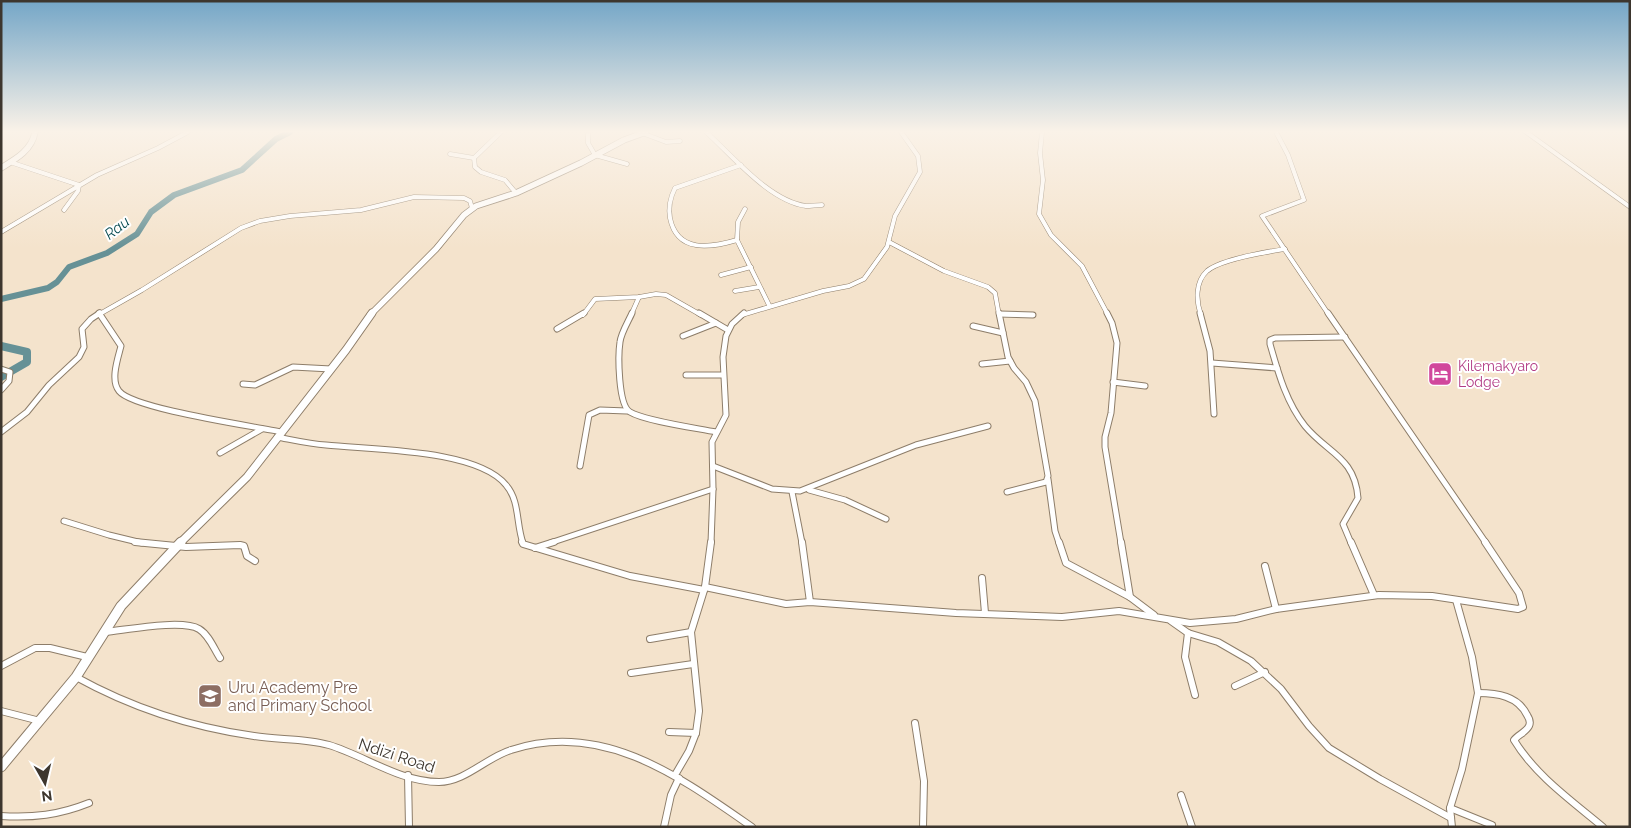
<svg xmlns="http://www.w3.org/2000/svg" width="1631" height="828" font-family="Raleway,sans-serif">
	<style>
		.lines { fill: none; stroke-linecap: round; stroke-linejoin: round }
		.river-far1 { stroke: #669196; stroke-width: 6 }
		.river { stroke: #669196; stroke-width: 8 }
		.street-far2-casing { stroke: #8d7d69; stroke-width: 5 }
		.street-far1-casing { stroke: #8d7d69; stroke-width: 7 }
		.street-casing { stroke: #8d7d69; stroke-width: 8 }
		.secondary-far2-casing { stroke: #8d7d69; stroke-width: 7 }
		.secondary-far1-casing { stroke: #8d7d69; stroke-width: 9 }
		.secondary-casing { stroke: #8d7d69; stroke-width: 11 }
		.street-far2 { stroke: #fff; stroke-width: 4 }
		.street-far1 { stroke: #fff; stroke-width: 5 }
		.street { stroke: #fff; stroke-width: 6 }
		.secondary-far2 { stroke: #fff; stroke-width: 5.5 }
		.secondary-far1 { stroke: #fff; stroke-width: 7 }
		.secondary { stroke: #fff; stroke-width: 9 }
		.labels { text-anchor: middle; stroke-width: 4; stroke-linejoin: round; paint-order: stroke }
		.hotel-label { font-size: 14px; fill: #b23c85; stroke: #fff; text-anchor: start }
		.water-label { font-size: 15px; font-style: italic; fill: #0a4d53; stroke: #fff }
		.near-education-label { font-size: 16px; fill: #785e54; stroke: #fff; text-anchor: start }
		.near-street-label { font-size: 16px; fill: #3d362e; stroke: #fff }
	</style>
	<rect width="100%" height="100%" fill="#f4e3cc"/>
	<g class="lines">
		<path class="river-far1" d="M 1,299 L 48,288 L 57,282 L 69,267 L 107,253 L 137,234 L 151,212 L 174,195 L 242,170 L 276,139 L 290,132"/>
		<path class="river" d="M 1,346 L 27,352 L 27,362 L 1,377"/>
		<defs>
			<g id="street-far2">
				<path d="M 501,132 L 474,158 L 475,167 L 481,172 L 505,180 L 516,193"/>
				<path d="M 706,132 C 733,156 769,201 806,206 C 811,206 817,205 822,205"/>
				<path d="M 1042,132 L 1040,153 L 1043,180 L 1039,214 L 1051,235 L 1082,266 L 1108,315"/>
				<path d="M 1276,132 L 1288,155 L 1304,200 L 1262,216 L 1329,315"/>
				<path d="M 1526,132 L 1630,207"/>
				<path d="M 642,133 L 666,142 L 680,141"/>
				<path d="M 588,134 L 588,143 L 595,155 L 627,164"/>
				<path d="M 450,154 L 474,158"/>
				<path d="M 10,162 L 79,185 L 78,191 L 64,210"/>
				<path d="M 745,209 L 738,222 L 737,240 L 769,305"/>
				<path d="M 1,232 L 97,175 L 158,148 L 188,132"/>
				<path d="M 737,240 C 710,248 677,253 670,218 C 668,207 670,198 675,188 L 741,165"/>
				<path d="M 889,242 L 944,271 L 988,287 L 995,293 L 999,315"/>
				<path d="M 721,275 L 751,267"/>
				<path d="M 735,291 L 759,287"/>
				<path d="M 99,313 L 100,315"/>
				<path d="M 1000,314 L 1021,315"/>
				<path d="M 98,315 L 142,290 L 241,228 L 260,221 L 290,216 L 361,210 L 414,197 L 464,198 L 470,201 L 472,208"/>
				<path d="M 583,315 L 595,299 L 639,297 L 656,294 L 666,295 L 701,315"/>
				<path d="M 631,315 L 639,297"/>
				<path d="M 742,315 L 823,291 L 849,286 L 864,279 L 887,247 L 895,216 L 920,172 L 918,156 L 901,132"/>
				<path d="M 1201,315 C 1196,301 1195,282 1207,271 C 1221,259 1266,252 1285,249"/>
			</g>
			<g id="street-far1">
				<path d="M 99,313 L 121,346 C 118,358 110,380 119,391 C 133,409 253,426 281,432"/>
				<path d="M 632,313 C 628,322 621,333 620,342 C 618,355 618,405 630,412 C 645,421 696,428 716,432"/>
				<path d="M 699,313 L 728,330"/>
				<path d="M 999,313 L 1008,357 L 1014,368 L 1026,382 L 1035,401 L 1048,476 L 1046,482 L 1007,492"/>
				<path d="M 1107,313 L 1112,323 L 1117,343 L 1111,413 L 1105,437 L 1105,447 L 1121,543"/>
				<path d="M 1200,313 L 1210,351 L 1214,414"/>
				<path d="M 1328,313 L 1486,543"/>
				<path d="M 1000,314 L 1033,315"/>
				<path d="M 973,326 L 1003,333"/>
				<path d="M 557,329 L 584,313"/>
				<path d="M 683,336 L 716,323"/>
				<path d="M 1345,337 L 1275,338 L 1270,340 L 1270,344 C 1278,372 1286,402 1305,426 C 1327,453 1355,457 1358,498 L 1343,524 L 1351,543"/>
				<path d="M 1212,363 L 1277,368"/>
				<path d="M 982,364 L 1010,361"/>
				<path d="M 1,369 L 10,372 L 9,381 L 1,390"/>
				<path d="M 686,375 L 723,375"/>
				<path d="M 1113,382 L 1145,386"/>
				<path d="M 243,384 L 255,385 L 293,367 L 331,369"/>
				<path d="M 1,432 L 27,412 L 49,385 L 79,357 L 84,347 L 82,329 L 91,319 L 100,313"/>
				<path d="M 277,437 C 293,440 310,444 326,445 C 372,450 477,449 506,485 C 520,501 516,524 523,543"/>
				<path d="M 220,453 L 262,429"/>
				<path d="M 580,466 L 589,415 L 600,410 L 627,411"/>
				<path d="M 713,466 L 772,489 L 800,491 L 916,445 L 988,426"/>
				<path d="M 1048,479 L 1055,531 L 1059,543"/>
				<path d="M 809,490 L 845,500 L 886,519"/>
				<path d="M 792,492 L 802,543"/>
				<path d="M 64,521 L 109,535 L 142,543"/>
				<path d="M 550,543 L 713,489"/>
				<path d="M 711,543 L 713,489 L 712,442 L 726,415 L 723,357 L 726,336 L 732,324 L 744,313"/>
			</g>
			<g id="street">
				<path d="M 135,542 L 186,547 L 240,545 L 244,546 L 247,556 L 255,561"/>
				<path d="M 522,542 L 523,544 L 630,576 L 704,590"/>
				<path d="M 802,542 L 810,602"/>
				<path d="M 1059,542 L 1066,563 L 1130,597"/>
				<path d="M 1121,542 L 1130,597 L 1154,615"/>
				<path d="M 1351,542 L 1374,595"/>
				<path d="M 535,548 L 554,542"/>
				<path d="M 1265,566 L 1276,609"/>
				<path d="M 982,578 L 985,613"/>
				<path d="M 705,587 L 786,604 L 810,602 L 956,613 L 1062,617 L 1119,611 L 1190,623 L 1236,619 L 1276,609 L 1379,595 L 1432,596 L 1518,609 L 1523,607 L 1519,593 L 1485,542"/>
				<path d="M 1171,621 L 1188,633 L 1218,642 L 1251,661 L 1281,689 L 1309,726 L 1329,748 L 1380,779 L 1451,818"/>
				<path d="M 105,632 C 126,630 182,619 199,629 C 209,635 214,649 220,658"/>
				<path d="M 1188,633 L 1185,657 L 1195,695"/>
				<path d="M 650,639 L 691,632"/>
				<path d="M 1,666 L 35,648 L 50,648 L 87,657"/>
				<path d="M 631,673 L 693,664"/>
				<path d="M 76,677 C 132,708 190,727 254,736 C 278,740 305,738 329,745 C 365,756 400,782 439,782 C 465,782 487,757 511,750 C 603,720 680,777 752,827"/>
				<path d="M 1235,686 L 1265,672"/>
				<path d="M 1478,693 C 1497,693 1518,696 1527,715 C 1529,718 1531,722 1529,726 C 1526,732 1518,735 1514,740 C 1535,775 1572,801 1603,827"/>
				<path d="M 1,711 L 40,721"/>
				<path d="M 915,723 L 924,781 L 923,827"/>
				<path d="M 669,732 L 696,733"/>
				<path d="M 408,775 L 409,827"/>
				<path d="M 675,775 L 689,751 L 696,733 L 699,711 L 691,632 L 705,587 L 711,542"/>
				<path d="M 1181,795 L 1192,827"/>
				<path d="M 1450,808 L 1492,825"/>
				<path d="M 1,816 C 33,818 59,815 89,803"/>
				<path d="M 664,827 L 671,795 L 679,778"/>
				<path d="M 1452,827 L 1450,808 L 1462,769 L 1478,693 L 1472,657 L 1456,600"/>
			</g>
			<g id="secondary-far2">
				<path d="M 1,168 C 16,159 32,150 35,132"/>
				<path d="M 370,315 L 436,249 L 464,215 L 476,206 L 516,193 L 581,163 L 624,140 L 646,132"/>
			</g>
			<path id="secondary-far1" d="M 180,543 L 247,477 L 346,350 L 372,313"/>
			<path id="secondary" d="M 1,767 L 76,677 L 121,606 L 181,542"/>
		</defs>
		<use href="#street-far2" class="street-far2-casing"/>
		<use href="#street-far1" class="street-far1-casing"/>
		<use href="#street" class="street-casing"/>
		<use href="#secondary-far2" class="secondary-far2-casing"/>
		<use href="#secondary-far1" class="secondary-far1-casing"/>
		<use href="#secondary" class="secondary-casing"/>
		<use href="#street-far2" class="street-far2"/>
		<use href="#street-far1" class="street-far1"/>
		<use href="#street" class="street"/>
		<use href="#secondary-far2" class="secondary-far2"/>
		<use href="#secondary-far1" class="secondary-far1"/>
		<use href="#secondary" class="secondary"/>
	</g>
	<linearGradient id="sky" x2="0" y2="1"><stop stop-color="#74a6c7"/><stop offset="0.53" stop-color="#faf2e8"/><stop offset="1" stop-color="#faf2e8" stop-opacity="0"/></linearGradient>
	<rect width="1631" height="248" fill="url(#sky)"/>
	<defs>
		<symbol id="hotel-square" viewBox="-11 -11 22 22"><rect x="-9" y="-9" width="18" height="18" rx="4" fill="#d1479c" stroke="#fff"/><path d="M-6-4.5h1.5V1H6V5H4.5V3h-9V5H-6ZM-4 0a1.8 1.8 0 1 1 3.6 0ZM.5 0V-2.5h3Q6-2.5 6 0Z" fill="#fff"/></symbol>
		<symbol id="school-square" viewBox="-11 -11 22 22"><rect x="-9" y="-9" width="18" height="18" rx="4" fill="#8d6e63" stroke="#fff"/><path d="M0-5L7-2L0 1L-7-2ZM-4 1L0 2.5L4 1V4Q0 6-4 4Z" fill="#fff"/></symbol>
	</defs>
	<g fill-rule="evenodd">
		<use href="#hotel-square" x="1426" y="360" width="28" height="28"/>
		<use href="#school-square" x="196" y="682" width="28" height="28"/>
	</g>
	<g class="labels">
		<g class="hotel-label">
			<text x="1458" y="371">Kilemakyaro<tspan x="1458" dy="16">Lodge</tspan></text>
		</g>
		<g class="water-label">
			<text transform="translate(117 228) rotate(-38)" y="5">Rau</text>
		</g>
		<g class="near-education-label">
			<text x="228" y="693">Uru Academy Pre<tspan x="228" dy="18">and Primary School</tspan></text>
		</g>
		<g class="near-street-label">
			<text transform="translate(397 755) rotate(18)" y="6">Ndizi Road</text>
		</g>
	</g>
	<rect width="1631" height="828" fill="none" stroke="#3d362e" stroke-width="5"/>
	<g transform="translate(45 783) rotate(172)" stroke="#ffffff" stroke-width="4" paint-order="stroke">
	<path d="M0-4L9 19L0 12L-9 19Z" fill="#3d362e"/>
	<text y="-8" font-size="14" font-weight="bold" text-anchor="middle" fill="#3d362e">N</text>
	</g>
</svg>
